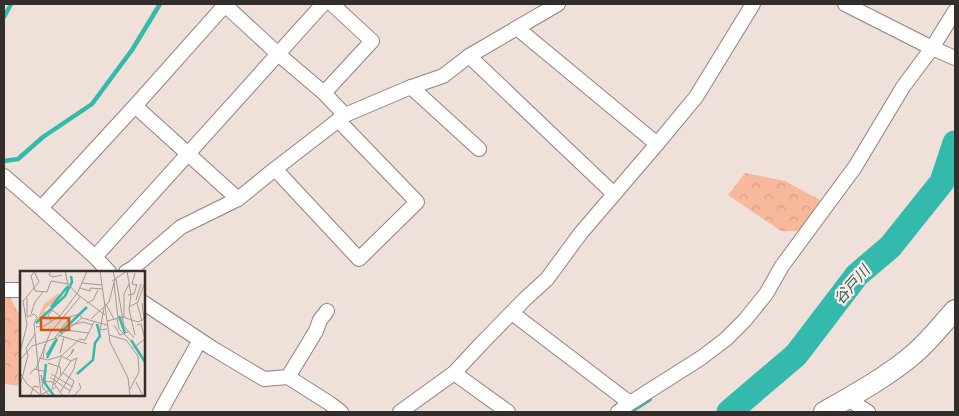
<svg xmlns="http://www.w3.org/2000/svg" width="959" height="416" font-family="'Roboto Condensed','Noto Sans JP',sans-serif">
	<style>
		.forest { fill: url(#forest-crowns) }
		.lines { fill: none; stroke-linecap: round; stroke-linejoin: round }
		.stream { stroke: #34baac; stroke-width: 4.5 }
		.river { stroke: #34baac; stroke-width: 25 }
		.street-casing { stroke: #8f827c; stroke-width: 16 }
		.secondary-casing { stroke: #8f827c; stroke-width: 22 }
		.street { stroke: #fff; stroke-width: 14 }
		.secondary { stroke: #fff; stroke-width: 20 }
		.labels { text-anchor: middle; stroke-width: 4.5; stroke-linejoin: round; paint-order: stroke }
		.water-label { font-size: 15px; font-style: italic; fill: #2d625b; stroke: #fcede7 }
		.inset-river { fill: none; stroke: #34baac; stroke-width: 2.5 }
		.inset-road { fill: none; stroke: #a49894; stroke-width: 1 }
		.view { fill: #d6550f; fill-opacity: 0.15; stroke: #d6550f; stroke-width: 2.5 }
		.inset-edge { fill: none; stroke: #332d2b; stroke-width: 2.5 }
	</style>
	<defs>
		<pattern id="forest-crowns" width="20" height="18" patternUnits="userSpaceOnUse" patternTransform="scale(1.25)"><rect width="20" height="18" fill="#f7b89c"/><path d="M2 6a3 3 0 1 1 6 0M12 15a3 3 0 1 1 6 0" fill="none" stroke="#d49e87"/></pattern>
	</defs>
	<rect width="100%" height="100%" fill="#efe0da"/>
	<g class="forest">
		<path d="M 745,173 L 785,181 L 822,201 L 798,231 L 781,231 L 728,195 Z"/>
		<path d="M 10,297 L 21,318 L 21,386 L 4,384 L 4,298 Z"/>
	</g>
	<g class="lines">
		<g class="stream">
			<path d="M 4,17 L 11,4"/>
			<path d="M 4,161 L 18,159 L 43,137 L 92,104 L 132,50 L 160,4"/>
			<path d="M 630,412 L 650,399"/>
		</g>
		<path class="river" d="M 729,412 L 796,355 L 857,275 L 890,247 L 942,182 L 955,143"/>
		<defs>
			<g id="street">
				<path d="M 845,4 L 932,48 L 955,58"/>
				<path d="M 517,28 L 657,144"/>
				<path d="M 469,56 L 614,194"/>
				<path d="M 411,87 L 479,149"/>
				<path d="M 324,93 L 372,41 L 332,4"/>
				<path d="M 135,106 L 238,199"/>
				<path d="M 275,169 L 359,259 L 417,202 L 338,120"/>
				<path d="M 4,176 L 41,208"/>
				<path d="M 95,257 L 323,4"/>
				<path d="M 109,272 L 95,257 L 41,208 L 135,106 L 225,5 L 278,54 L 324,93 L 345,115"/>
				<path d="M 126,272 L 133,268 L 181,227 L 238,199 L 275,169 L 345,115 L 411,87 L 443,76 L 469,56 L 558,4"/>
				<path d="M 4,290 L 21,290"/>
				<path d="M 144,303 L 212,348 L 264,379 L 288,377 L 329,403 L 341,412"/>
				<path d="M 512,313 L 630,403"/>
				<path d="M 454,373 L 508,412"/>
				<path d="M 288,377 L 316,331 L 320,320 L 327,311"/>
				<path d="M 848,399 L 868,412"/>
				<path d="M 160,412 L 200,340"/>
				<path d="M 400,412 L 454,373 L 481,344 L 525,299 L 547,279 L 580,234 L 657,144 L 696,97 L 753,4"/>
				<path d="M 618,412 L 630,403 L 701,358 L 726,339 L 745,320 L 766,294 L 782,266 L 855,167 L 903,87 L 932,48 L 955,11"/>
			</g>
			<path id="secondary" d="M 824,412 C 854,395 890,375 915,353 C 930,340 942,324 955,310"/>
		</defs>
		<use href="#street" class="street-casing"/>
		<use href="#secondary" class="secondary-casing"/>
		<use href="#street" class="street"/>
		<use href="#secondary" class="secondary"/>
	</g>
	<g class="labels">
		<g class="water-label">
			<text transform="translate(852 285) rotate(-49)" y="5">谷戸川</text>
		</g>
	</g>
	<g transform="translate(20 271)">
		<rect width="125" height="125" fill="#efe0da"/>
		<path d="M 39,22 L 39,27 L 25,38 L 25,47 L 17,49 L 24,33 Z" fill="#f7b89c"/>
		<path class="inset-river" d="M 31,36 L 48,15M 99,45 L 105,62M 16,52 L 45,25 L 52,11 L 51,5M 40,62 L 67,36M 111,69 L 125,91M 27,84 L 35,70M 27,87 L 37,68M 26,93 L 24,111 L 34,125M 57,103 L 73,89 L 75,72 L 80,65 L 77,53"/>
		<path class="inset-road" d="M 15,0 L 11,5 L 15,20 L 27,21 L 31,10M 31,0 L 29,4 L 33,6 L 42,4M 45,0 L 48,13 L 57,23 L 85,44M 80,0 L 90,71 L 108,107 L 110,125M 107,0 L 111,24 L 109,38 L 115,64M 115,2 L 112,13 L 117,14M 96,8 L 104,55 L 114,67M 31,10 L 48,13M 92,10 L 107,0M 62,12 L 82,14M 94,12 L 98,47M 60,17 L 70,20 L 70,17 L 82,18M 108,24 L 114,23 L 117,13M 7,27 L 7,45M 116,29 L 121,13M 67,32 L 73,29 L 78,19M 117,32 L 122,50M 122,32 L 124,48M 86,33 L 94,48M 109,36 L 118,31 L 124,14M 84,37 L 80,59 L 87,58M 11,43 L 15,31 L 23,21M 7,46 L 14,43 L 17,46 L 14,53 L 21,124M 104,46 L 104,23 L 109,13M 97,47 L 99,58 L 112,71M 71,48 L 89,31 L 95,8 L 93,0M 31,50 L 28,45 L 32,39 L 40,45M 87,50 L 103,46 L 118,51 L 125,48M 51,54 L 63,51 L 73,54M 94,54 L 100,64 L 108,61M 16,56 L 24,55 L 40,45 L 58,21 L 67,0M 46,59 L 69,62M 38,64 L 67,73M 89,64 L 106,69 L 118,85 L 119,101 L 110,118M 34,68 L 50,46 L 59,43 L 62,47M 113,77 L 125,68 L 121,53 L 117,54M 0,81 L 7,54 L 3,30 L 19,11 L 14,0M 40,82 L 44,66M 41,85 L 60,68 L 65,69 L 74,51M 19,87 L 28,89 L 41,85 L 51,90M 47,87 L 51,83 L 54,79 L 53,78 L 51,83M 23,88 L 25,73M 0,89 L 12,75 L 37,67 L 62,47 L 87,54M 28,92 L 40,96 L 41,105M 16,98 L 30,62 L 60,26M 0,102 L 7,113 L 22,125M 43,102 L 54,110 L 49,122M 10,103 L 14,98 L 27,101M 31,103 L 53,116M 30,106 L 50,120M 23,110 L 21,104 L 23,117 L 30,125M 23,110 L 33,111 L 43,125M 116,111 L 123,125M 35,113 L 51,90 L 57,87 L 54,96M 0,115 L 8,84 L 6,77 L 15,63M 32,117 L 41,86M 40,122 L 55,96M 22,123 L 36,116M 10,125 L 14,115 L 19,116M 54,125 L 61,117 L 59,112"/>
		<path class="view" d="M 21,47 L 49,47 L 49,59 L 21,59 Z"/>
		<rect width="125" height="125" class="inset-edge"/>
	</g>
	<rect width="959" height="416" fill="none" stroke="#332d2b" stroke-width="10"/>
</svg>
